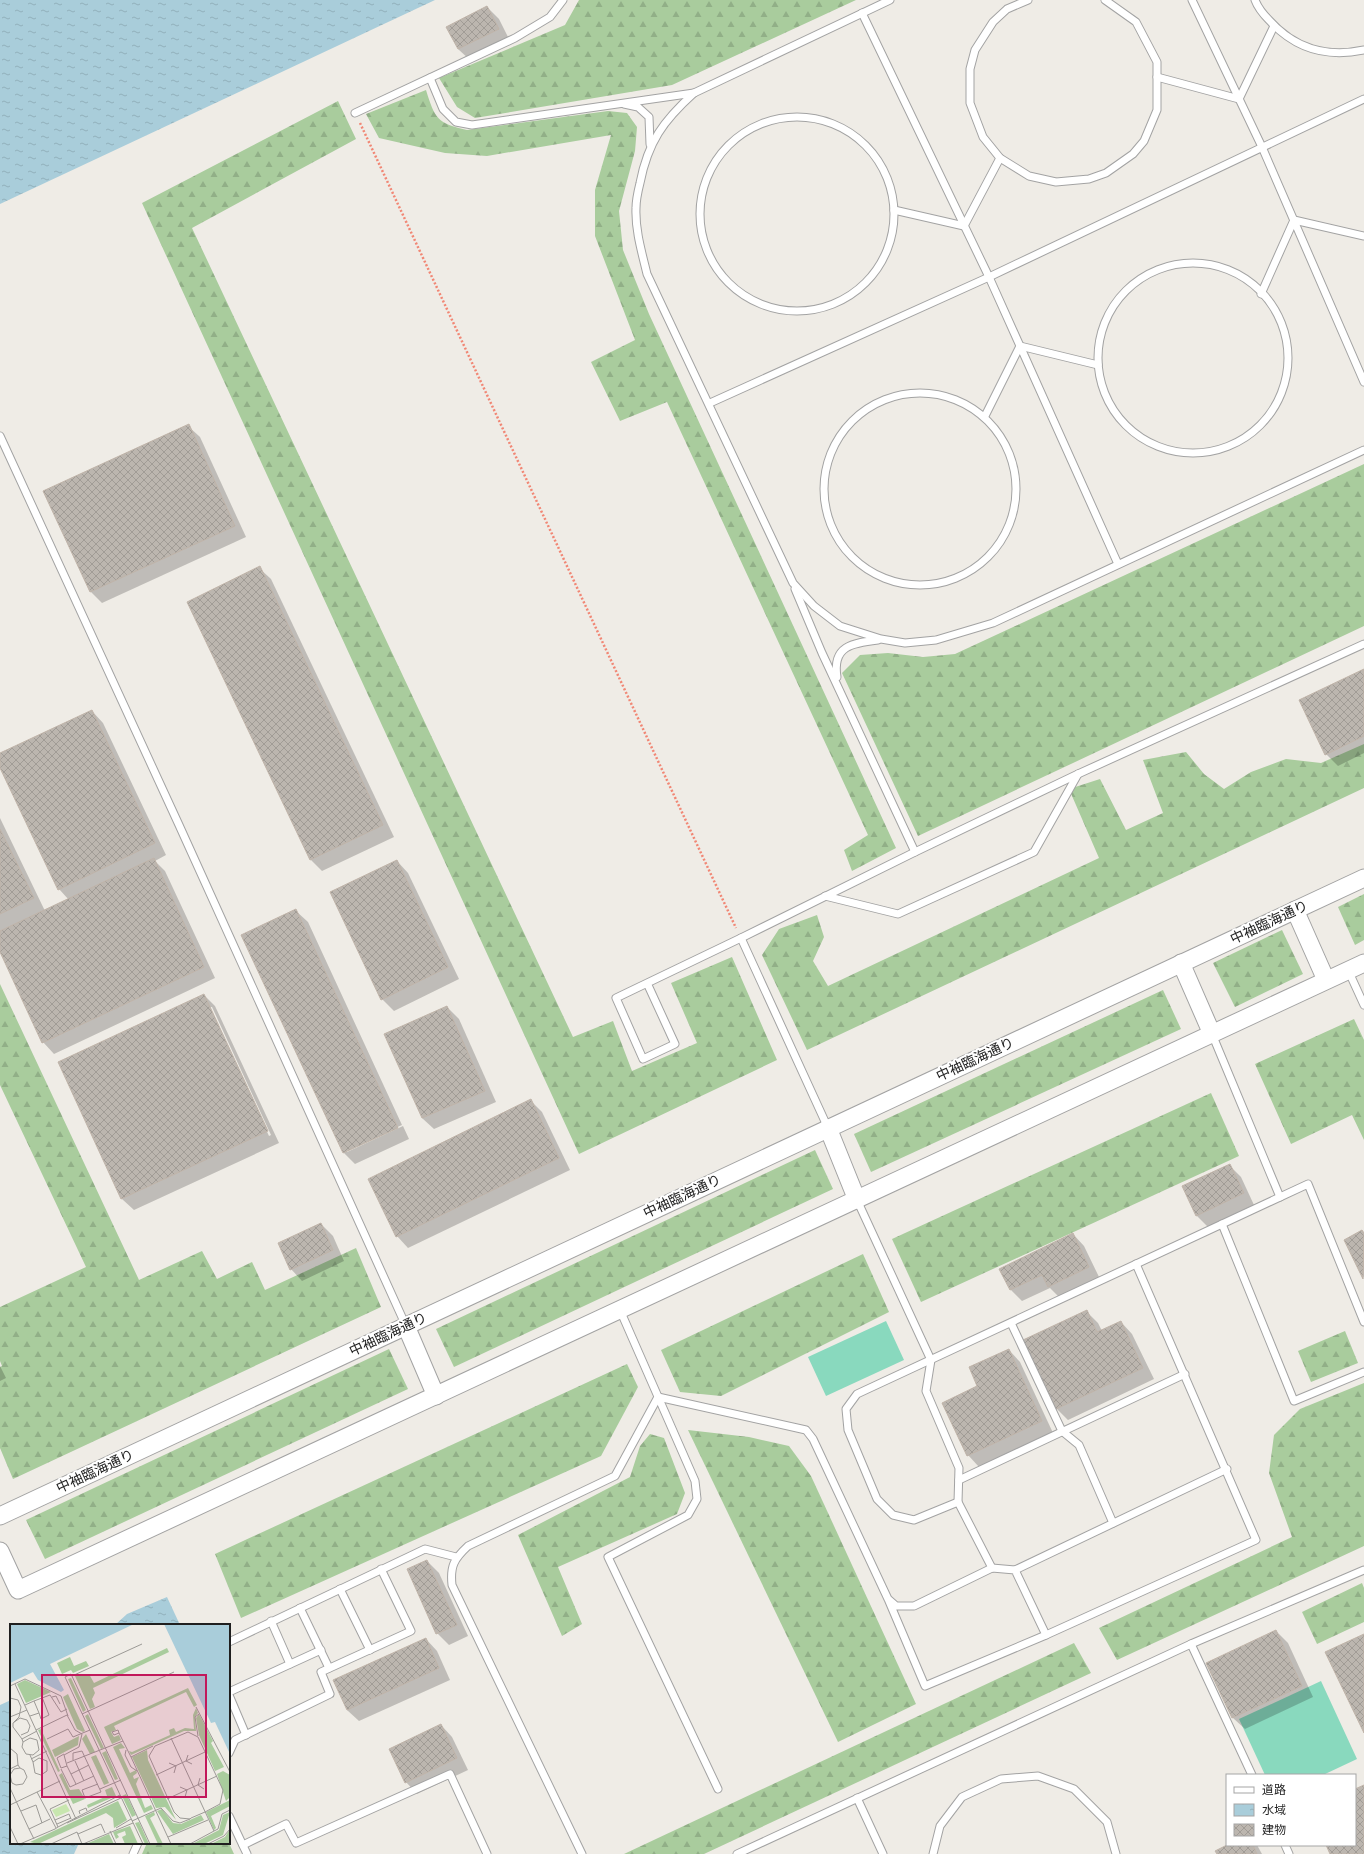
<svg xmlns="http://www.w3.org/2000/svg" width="1364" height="1854" font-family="'Noto Sans','Noto Sans JP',sans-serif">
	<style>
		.forest { fill: url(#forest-firs) }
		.pitch { fill: #89d9be }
		.water { fill: url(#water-ripples) }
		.shadow { fill: #0003; fill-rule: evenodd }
		.building { fill: url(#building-cross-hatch); stroke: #c0b4a9 }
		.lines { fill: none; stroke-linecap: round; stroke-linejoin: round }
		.service-casing { stroke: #a3a3a3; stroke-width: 9 }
		.tertiary-casing { stroke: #a3a3a3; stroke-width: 19 }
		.path { stroke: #f18775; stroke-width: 2.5; stroke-dasharray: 2 2; stroke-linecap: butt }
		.service { stroke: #fff; stroke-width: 7 }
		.tertiary { stroke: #fff; stroke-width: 17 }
		.labels { text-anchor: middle; stroke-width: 4; stroke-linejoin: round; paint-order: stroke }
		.street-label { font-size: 14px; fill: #1f1f1f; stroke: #fff }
		.inset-road { fill: none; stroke: #9c9a96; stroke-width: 1 }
		.view { fill: #c2185b; fill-opacity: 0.15; stroke: #c2185b; stroke-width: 2 }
		.inset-edge { fill: none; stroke: #1f1f1f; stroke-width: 2 }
	</style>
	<defs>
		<pattern id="forest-firs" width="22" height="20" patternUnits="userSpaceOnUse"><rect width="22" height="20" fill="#a9cc9d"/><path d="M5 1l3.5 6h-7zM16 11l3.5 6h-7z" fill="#91af87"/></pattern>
		<pattern id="water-ripples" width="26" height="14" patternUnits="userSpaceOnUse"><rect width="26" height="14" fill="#a9cdda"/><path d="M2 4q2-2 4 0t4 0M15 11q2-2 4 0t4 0" fill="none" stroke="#91b0bb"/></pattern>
		<pattern id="building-cross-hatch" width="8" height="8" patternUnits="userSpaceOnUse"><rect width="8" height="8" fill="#bcb6af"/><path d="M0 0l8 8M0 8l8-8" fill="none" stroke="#a19c96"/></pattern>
	</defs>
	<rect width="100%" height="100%" fill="#efece6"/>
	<g class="forest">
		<path d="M 579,0 L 856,0 L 672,85 L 475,118 L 457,107 L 439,78 L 565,25 Z"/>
		<path d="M 426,90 C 435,119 437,123 467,130 L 608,111 L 627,113 L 637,127 L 635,151 L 619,211 L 623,250 L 649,314 L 896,848 L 852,871 L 844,850 L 868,835 L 667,402 L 620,421 L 591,362 L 635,340 L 595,236 L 595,190 L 611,135 L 487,156 L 445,153 L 379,138 L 366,114 Z"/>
		<path d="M 338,101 L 356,139 L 192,228 L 573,1037 L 613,1021 L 632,1071 L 697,1043 L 671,983 L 732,957 L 777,1060 L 579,1154 L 142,203 Z"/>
		<path d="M 1364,464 L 1364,626 L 918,836 L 842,673 L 860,655 L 888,653 L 923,657 L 955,654 Z"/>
		<path d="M 1364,744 L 1364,788 L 807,1050 L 762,955 L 779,929 L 817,915 L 824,937 L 813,961 L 828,986 L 1099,858 L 1069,789 L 1100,779 L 1126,830 L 1163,813 L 1143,760 L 1186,752 L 1204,774 L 1224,789 L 1251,772 L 1286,759 L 1321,763 Z"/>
		<path d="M 1364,894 L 1364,940 L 1355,945 L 1338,907 Z"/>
		<path d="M 1282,930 L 1303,974 L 1235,1007 L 1213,963 Z"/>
		<path d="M 0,984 L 139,1280 L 202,1251 L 217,1279 L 252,1262 L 265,1290 L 356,1248 L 381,1307 L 13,1479 L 0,1448 L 0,1367 L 2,1366 L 0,1361 L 0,1307 L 86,1267 L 0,1085 Z"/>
		<path d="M 1163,990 L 1181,1029 L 871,1172 L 854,1134 Z"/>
		<path d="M 1354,1019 L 1364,1040 L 1364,1140 L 1352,1115 L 1291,1144 L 1255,1064 Z"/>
		<path d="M 1211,1093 L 1239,1156 L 921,1302 L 892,1239 Z"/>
		<path d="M 815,1150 L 833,1189 L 454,1367 L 436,1329 Z"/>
		<path d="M 863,1254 L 889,1312 L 721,1396 L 680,1392 L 661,1350 Z"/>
		<path d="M 1345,1331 L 1358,1363 L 1311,1382 L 1298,1351 Z"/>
		<path d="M 389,1349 L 408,1389 L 45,1559 L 26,1520 Z"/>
		<path d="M 627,1364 L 638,1387 L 601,1456 L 241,1618 L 215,1554 Z"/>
		<path d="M 1364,1383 L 1364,1546 L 1117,1660 L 1099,1628 L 1292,1537 L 1269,1473 L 1274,1435 L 1300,1409 Z"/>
		<path d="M 688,1430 L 749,1437 L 789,1446 L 811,1476 L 916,1704 L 838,1742 Z"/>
		<path d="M 650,1434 L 664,1438 L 685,1493 L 677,1514 L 558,1567 L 582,1624 L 562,1636 L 518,1535 L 630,1477 L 640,1446 Z"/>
		<path d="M 1362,1583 L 1364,1588 L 1364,1622 L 1317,1644 L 1302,1612 Z"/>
		<path d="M 1074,1643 L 1091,1673 L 704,1854 L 624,1854 Z"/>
		<path d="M 147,1843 L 229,1843 L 234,1854 L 142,1854 Z"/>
	</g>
	<g class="pitch">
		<path d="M 886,1321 L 904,1360 L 826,1396 L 808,1357 Z"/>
		<path d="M 1321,1681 L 1357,1759 L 1323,1775 L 1265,1775 L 1239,1719 Z"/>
	</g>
	<g class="water">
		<path d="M 0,0 L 435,0 L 0,204 Z"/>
		<path d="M 167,1597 L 180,1625 L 115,1625 L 127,1614 Z"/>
		<path d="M 11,1700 L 11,1843 L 79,1843 L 74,1854 L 0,1854 L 0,1705 Z"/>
	</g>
	<g class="shadow">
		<path d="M 487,7 L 499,19 L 510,41 L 470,60 L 458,49 Z"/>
		<path d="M 188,426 L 200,437 L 246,537 L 102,603 L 91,592 L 45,491 Z"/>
		<path d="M 259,568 L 271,579 L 394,837 L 322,871 L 311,860 L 188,602 Z"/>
		<path d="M 1364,670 L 1364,753 L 1338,766 L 1326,754 Z"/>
		<path d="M 92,711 L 103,723 L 166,855 L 155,861 L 165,871 L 215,978 L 54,1054 L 43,1042 L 0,950 L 0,818 L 45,911 L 69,900 L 59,889 L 0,765 L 0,755 Z"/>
		<path d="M 397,861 L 408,873 L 459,979 L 394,1011 L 382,999 Z"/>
		<path d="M 296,911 L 308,922 L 402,1125 L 347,1150 L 347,1152 L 403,1126 L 409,1139 L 355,1164 L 344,1153 L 242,936 Z"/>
		<path d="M 204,995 L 215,1006 L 279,1143 L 134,1210 L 122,1199 L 59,1062 ZM 209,1007 L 212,1007 L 271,1135 L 269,1136 Z"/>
		<path d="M 447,1007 L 459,1019 L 496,1102 L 434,1129 L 422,1118 Z"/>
		<path d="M 531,1101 L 542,1112 L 570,1170 L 408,1248 L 397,1236 Z"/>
		<path d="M 1229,1165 L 1241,1177 L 1254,1205 L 1208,1227 L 1196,1215 Z"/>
		<path d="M 321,1224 L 333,1236 L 344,1261 L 302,1281 L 291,1269 Z"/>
		<path d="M 1362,1231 L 1364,1233 L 1364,1278 L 1345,1240 Z"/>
		<path d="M 1073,1234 L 1084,1246 L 1100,1279 L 1060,1298 L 1050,1288 L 1022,1301 L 1011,1290 L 1001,1269 Z"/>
		<path d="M 1086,1311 L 1098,1323 L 1102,1331 L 1121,1322 L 1132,1334 L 1154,1379 L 1068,1420 L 1057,1409 L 1025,1341 Z"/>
		<path d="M 1009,1350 L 1020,1362 L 1053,1433 L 979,1467 L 968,1455 L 979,1387 Z"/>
		<path d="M 0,1366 L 6,1378 L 0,1381 Z"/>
		<path d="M 427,1561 L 439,1573 L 468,1636 L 449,1645 L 437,1633 Z"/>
		<path d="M 1276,1631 L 1288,1643 L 1313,1697 L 1245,1729 L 1233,1718 L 1208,1663 Z"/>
		<path d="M 426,1639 L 437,1651 L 450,1680 L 359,1721 L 347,1710 Z"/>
		<path d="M 441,1725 L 452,1737 L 468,1770 L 417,1794 L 406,1782 Z"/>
		<path d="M 1229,1845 L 1257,1845 L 1262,1854 L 1218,1854 Z"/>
	</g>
	<g class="building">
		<path d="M 487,6 L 499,29 L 458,49 L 446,27 Z"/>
		<path d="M 189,424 L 235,526 L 90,592 L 43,491 Z"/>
		<path d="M 260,566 L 383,825 L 310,860 L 187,602 Z"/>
		<path d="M 1364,669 L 1364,736 L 1325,755 L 1299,700 Z"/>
		<path d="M 92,710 L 155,843 L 58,890 L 0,768 L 0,753 Z"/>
		<path d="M 0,829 L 34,898 L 0,914 Z"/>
		<path d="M 154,858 L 204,967 L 42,1043 L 0,952 L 0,931 Z"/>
		<path d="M 397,860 L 448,967 L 381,1000 L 330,892 Z"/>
		<path d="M 296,909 L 398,1128 L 343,1153 L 241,935 Z"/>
		<path d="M 204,994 L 268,1131 L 121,1199 L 58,1062 Z"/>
		<path d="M 447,1006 L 485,1091 L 422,1118 L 384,1034 Z"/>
		<path d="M 531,1099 L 559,1158 L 396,1237 L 368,1179 Z"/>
		<path d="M 1230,1164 L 1244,1193 L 1196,1216 L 1182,1186 Z"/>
		<path d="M 321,1223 L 333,1250 L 290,1270 L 278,1243 Z"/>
		<path d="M 1362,1230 L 1364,1233 L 1363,1279 L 1344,1240 Z"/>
		<path d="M 1073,1233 L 1089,1267 L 1048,1287 L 1042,1275 L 1010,1290 L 999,1269 Z"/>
		<path d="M 1087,1310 L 1097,1332 L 1121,1321 L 1143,1368 L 1056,1409 L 1023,1340 Z"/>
		<path d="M 1009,1349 L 1042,1421 L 967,1456 L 942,1403 L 977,1386 L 969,1367 Z"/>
		<path d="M 427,1560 L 457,1625 L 436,1634 L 407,1569 Z"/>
		<path d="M 1276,1630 L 1302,1686 L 1232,1718 L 1206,1663 Z"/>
		<path d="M 1364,1634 L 1364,1733 L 1325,1652 Z"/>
		<path d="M 426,1638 L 439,1668 L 347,1710 L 333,1680 Z"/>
		<path d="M 441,1724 L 457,1758 L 405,1783 L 389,1749 Z"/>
		<path d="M 1364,1785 L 1364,1854 L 1330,1854 L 1326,1845 L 1355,1845 L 1355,1789 Z"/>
		<path d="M 1227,1845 L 1253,1845 L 1257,1854 L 1217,1854 L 1215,1851 Z"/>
	</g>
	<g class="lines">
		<defs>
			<g id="service">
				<path d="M 890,0 L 694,93 C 663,121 648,142 640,183 C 638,191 636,200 636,208 C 635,230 642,253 647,274 L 793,583 L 814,606 L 840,626 L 881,639 L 905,643 L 936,640 L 993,623 L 1364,450"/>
				<path d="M 1028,0 L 1007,9 L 993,22 L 975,50 L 970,69 L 970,103 L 983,137 L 1000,158 L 1029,176 L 1056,182 L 1089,179 L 1106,173 L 1133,154 L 1144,141 L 1157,110 L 1157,62 L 1136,22 L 1105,0"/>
				<path d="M 1192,0 L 1262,147 L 1364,382"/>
				<path d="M 1255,0 C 1258,8 1263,14 1269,20 C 1295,49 1326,58 1364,50"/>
				<path d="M 862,13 L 989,277 L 1118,564"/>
				<path d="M 1157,77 L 1239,99 L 1274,26"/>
				<path d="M 430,78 L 443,109 L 456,122 L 472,125 L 694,93"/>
				<path d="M 624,104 L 638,107 L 649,117 L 650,144"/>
				<path d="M 355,113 L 515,38 L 550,17 L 563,0"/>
				<circle cx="797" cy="214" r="97"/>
				<path d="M 894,210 L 964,226 L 1000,158"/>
				<circle cx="1193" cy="358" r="95"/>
				<path d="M 1261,294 L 1294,220 L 1364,236"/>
				<circle cx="920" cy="489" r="96"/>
				<path d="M 710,403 L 989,277 L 1364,99"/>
				<path d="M 985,416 L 1020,346 L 1098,365"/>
				<path d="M 0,436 L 179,825 L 406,1326"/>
				<path d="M 795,589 L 822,653 L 915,852 L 1078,774 L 1364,644"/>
				<path d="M 837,677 C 832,646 852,643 878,640"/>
				<path d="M 825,896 L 898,914 L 1034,852 L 1078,774"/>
				<path d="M 1348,970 L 1364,1005"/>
				<path d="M 647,983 L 675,1044 L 643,1059 L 616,998 L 741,938"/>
				<path d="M 1212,1034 L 1280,1197"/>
				<path d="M 828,1128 L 741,938 L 915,852"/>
				<path d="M 857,1200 L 931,1360 L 926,1391 L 959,1468 L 958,1502 L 992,1568"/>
				<path d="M 1222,1224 L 1294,1401 L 1364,1372"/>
				<path d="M 620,1310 L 695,1481 L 697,1499 L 688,1515 L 608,1557 L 718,1789"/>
				<path d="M 1011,1323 L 1062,1431 L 1079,1445 L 1113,1523"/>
				<path d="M 959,1480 L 1185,1374"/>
				<path d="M 958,1502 L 914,1520 L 893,1515 L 877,1499 L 848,1430 L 846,1409 L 857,1394 L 1308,1184 L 1364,1322"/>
				<path d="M 1015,1570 L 1227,1469"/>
				<path d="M 340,1589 L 370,1650"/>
				<path d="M 300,1608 L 329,1668"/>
				<path d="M 271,1621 L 290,1664"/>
				<path d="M 1046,1635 L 1256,1540 L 1136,1264"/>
				<path d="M 229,1642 L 425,1549 L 456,1557"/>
				<path d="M 1191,1644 L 1252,1775"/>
				<path d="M 229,1692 L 321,1650"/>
				<path d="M 229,1695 L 246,1735"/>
				<path d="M 229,1753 L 235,1740 L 330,1694 L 321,1672 L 411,1631 L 381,1569"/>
				<path d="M 857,1798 L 883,1854"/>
				<path d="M 229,1816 L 247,1854"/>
				<path d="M 243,1845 L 286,1824 L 296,1843 L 450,1774 L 487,1854"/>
				<path d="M 1285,1845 L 1289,1854"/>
				<path d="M 133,1854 L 138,1843"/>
				<path d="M 582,1854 L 452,1585 C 450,1566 454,1559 468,1546 L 615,1476 L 658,1397 L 806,1430 L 813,1439 L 888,1599 L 925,1686 L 1046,1635 L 1015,1570 L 992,1568 L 914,1606 L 896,1606 L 888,1599"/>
				<path d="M 737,1854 L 1191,1644 L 1364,1570"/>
				<path d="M 933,1854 L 940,1826 L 962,1797 L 1001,1779 L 1038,1776 L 1074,1789 L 1107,1822 L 1116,1854"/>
			</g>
			<g id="tertiary">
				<path d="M 1295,910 L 1326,980"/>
				<path d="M 1181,963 L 1212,1034"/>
				<path d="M 828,1128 L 857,1200"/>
				<path d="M 406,1326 L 436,1396"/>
				<path d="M 0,1516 L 1364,878"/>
				<path d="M 0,1551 L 18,1590 L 1364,963"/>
			</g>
		</defs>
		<use href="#service" class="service-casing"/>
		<use href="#tertiary" class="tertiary-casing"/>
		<path class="path" d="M 360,123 L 736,928"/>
		<use href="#service" class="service"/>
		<use href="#tertiary" class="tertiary"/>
	</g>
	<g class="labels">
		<g class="street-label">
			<text transform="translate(1269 922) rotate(-25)" y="5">中袖臨海通り</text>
			<text transform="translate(975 1059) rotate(-25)" y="5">中袖臨海通り</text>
			<text transform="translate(682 1196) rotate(-25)" y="5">中袖臨海通り</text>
			<text transform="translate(388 1334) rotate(-25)" y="5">中袖臨海通り</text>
			<text transform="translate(95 1471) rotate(-25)" y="5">中袖臨海通り</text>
		</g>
	</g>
	<g transform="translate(10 1624)">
		<rect width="220" height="220" fill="#efece6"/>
		<path d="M 157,24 L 159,28 L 83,64 L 85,69 L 82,75 L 85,83 L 80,85 L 65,52 L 79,50 L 84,59 ZM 60,33 L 64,42 L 76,37 L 79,42 L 63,49 L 61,46 L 52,50 L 47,39 ZM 61,54 L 76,86 L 73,88 L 58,55 ZM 15,56 L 41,68 L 16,79 L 7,60 ZM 178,64 L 187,81 L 184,83 L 176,68 L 104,102 L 106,106 L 101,108 L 104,113 L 109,111 L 111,116 L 102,120 L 94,103 ZM 58,70 L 75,107 L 73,108 L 67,105 L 53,73 ZM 186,84 L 188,89 L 185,93 L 186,107 L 174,107 L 121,131 L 119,127 L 122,128 L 160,111 L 159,106 L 164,104 L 166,108 L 175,104 L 184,105 L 183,91 ZM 78,90 L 94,124 L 91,125 L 75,92 ZM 189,90 L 203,117 L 201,119 L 214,143 L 205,147 L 189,111 L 186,94 ZM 31,105 L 50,147 L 48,148 L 28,106 ZM 76,110 L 85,128 L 80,130 L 72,115 ZM 69,112 L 68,121 L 45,133 L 42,126 ZM 111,119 L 115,124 L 109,125 L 120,149 L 126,146 L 127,149 L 123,152 L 124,155 L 129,153 L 126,160 L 135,184 L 141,181 L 143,185 L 134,189 L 103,123 ZM 137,126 L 138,136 L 166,196 L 155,183 L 146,184 L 122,133 ZM 96,127 L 108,155 L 105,156 L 92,129 ZM 86,131 L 99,159 L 94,161 L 81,133 ZM 213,147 L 220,151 L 220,173 L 216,177 L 207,150 ZM 52,149 L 60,166 L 69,165 L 75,175 L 63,180 L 49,151 ZM 102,163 L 106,172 L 78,184 L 77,181 L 97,172 L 95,166 ZM 116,170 L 126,191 L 122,193 L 112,172 ZM 220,176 L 220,182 L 201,192 L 206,204 L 204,206 L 196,188 ZM 108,177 L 117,196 L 104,204 L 103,194 L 96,189 L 28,220 L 20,218 ZM 152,185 L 163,199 L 171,200 L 191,191 L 194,196 L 163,210 L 147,187 ZM 144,188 L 145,191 L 140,194 L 153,220 L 148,220 L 135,192 ZM 220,188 L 213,211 L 194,220 L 182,220 L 209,206 L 213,191 ZM 129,198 L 139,220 L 135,220 L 125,199 ZM 120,202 L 128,220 L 115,220 L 112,213 L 116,211 L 115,207 L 107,210 L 109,213 L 106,215 L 103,208 ZM 220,205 L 220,220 L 201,220 L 215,213 ZM 99,210 L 104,220 L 76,220 Z" fill="#a9cc9d"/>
		<path d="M 56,180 L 60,187 L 46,193 L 42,186 Z" fill="#c8e6af"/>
		<path d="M 0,0 L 124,0 L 40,40 L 54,66 L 51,68 L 28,56 L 23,48 L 0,59 ZM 154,0 L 220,0 L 220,130 L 205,98 L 201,99 Z" fill="#a9cdda"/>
		<path class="inset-road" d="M 62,52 L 132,20M 5,60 L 26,106M 0,62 L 15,55 L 51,72 L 58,92M 42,73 L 46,72 L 50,80M 0,74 L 8,76 L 11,83 L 9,93 L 4,98M 24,77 L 40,71 L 51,88 L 57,85M 15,81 L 24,77 L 29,89 L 20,92M 186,83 L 220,148M 29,89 L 31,95 L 39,91 L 32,73M 72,90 L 164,48M 0,93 L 17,86M 109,109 L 104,111 L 102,108 L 108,106 L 109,109 L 113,117M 11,111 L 18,108 L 20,102 L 17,96 L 10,94 L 3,99 L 3,103 L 12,115 L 27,107M 188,112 L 185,93 L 189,90M 161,114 L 204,207 L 180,220M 12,115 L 13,118 L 20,114 L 27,116 L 29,126 L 23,131 L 16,130 L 12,123 L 13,118M 37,115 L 58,105 L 63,113 L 80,106M 143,122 L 121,133 L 161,220M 0,124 L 7,130 L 8,141 L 0,145M 116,126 L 115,131 L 121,143 L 127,147M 54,130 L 47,134 L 51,144 L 57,142 L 54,131 L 69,123 L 72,110 L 65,106 L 57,91 L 26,106 L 66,195M 20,131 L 23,138 L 29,134 L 37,137 L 37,147 L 31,151 L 25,149 L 23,138M 178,131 L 176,137 L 182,140M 21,135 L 37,127M 63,136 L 63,129 L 72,127 L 91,168 L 75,174 L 72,166 L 88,160M 65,137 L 74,157M 57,139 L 113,117 L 121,133M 159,139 L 166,142 L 164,149M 8,141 L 10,144 L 4,145 L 0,151 L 2,159 L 6,161 L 13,160 L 17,153 L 14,146 L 10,144M 57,142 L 66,160M 51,145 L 60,163 L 84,152M 61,150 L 79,141M 146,151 L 195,128M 190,154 L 188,161 L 194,165M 170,163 L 177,166 L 175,173M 0,164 L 19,205M 90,165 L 111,156M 27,168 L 46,204M 157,175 L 207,152M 0,181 L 50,157M 11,187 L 26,181 L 32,199M 70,190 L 69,187 L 76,184 L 77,187M 45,196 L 59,190 L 61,195M 122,197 L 151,184 L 163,197 L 170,199 L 180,195 L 181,194 L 195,188 L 210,180 L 213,166 L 188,113 L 178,108 L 145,122 L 139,132 L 164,188 L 170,194 L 180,195M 57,199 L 111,174M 47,200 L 61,194M 0,203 L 8,220M 48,203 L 110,171M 106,204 L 121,195M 100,207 L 106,220M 204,207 L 208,205 L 212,190 L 220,186M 68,210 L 91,200 L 95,209M 158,213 L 198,196M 24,215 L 19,205 L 40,195M 10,220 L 45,205 L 48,203 L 40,185 L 59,176M 41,220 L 67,208 L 72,220M 73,220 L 123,199M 133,220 L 55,53 L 61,50 L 140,220M 198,220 L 214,212 L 220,205"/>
		<path class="view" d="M 32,51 L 196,51 L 196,173 L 32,173 Z"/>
		<rect width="220" height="220" class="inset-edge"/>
	</g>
	<rect x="1226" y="1774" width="130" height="72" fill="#ffffff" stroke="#a5a5a5"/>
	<rect x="1234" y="1787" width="20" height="6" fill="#ffffff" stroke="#a5a5a5"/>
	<text x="1262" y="1794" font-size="12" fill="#1f1f1f">道路</text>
	<rect x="1234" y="1804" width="20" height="12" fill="url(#water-ripples)" stroke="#a5a5a5"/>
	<text x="1262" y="1814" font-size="12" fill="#1f1f1f">水域</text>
	<rect x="1234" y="1824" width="20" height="12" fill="url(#building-cross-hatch)" stroke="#a5a5a5"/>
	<text x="1262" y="1834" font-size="12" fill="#1f1f1f">建物</text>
</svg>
